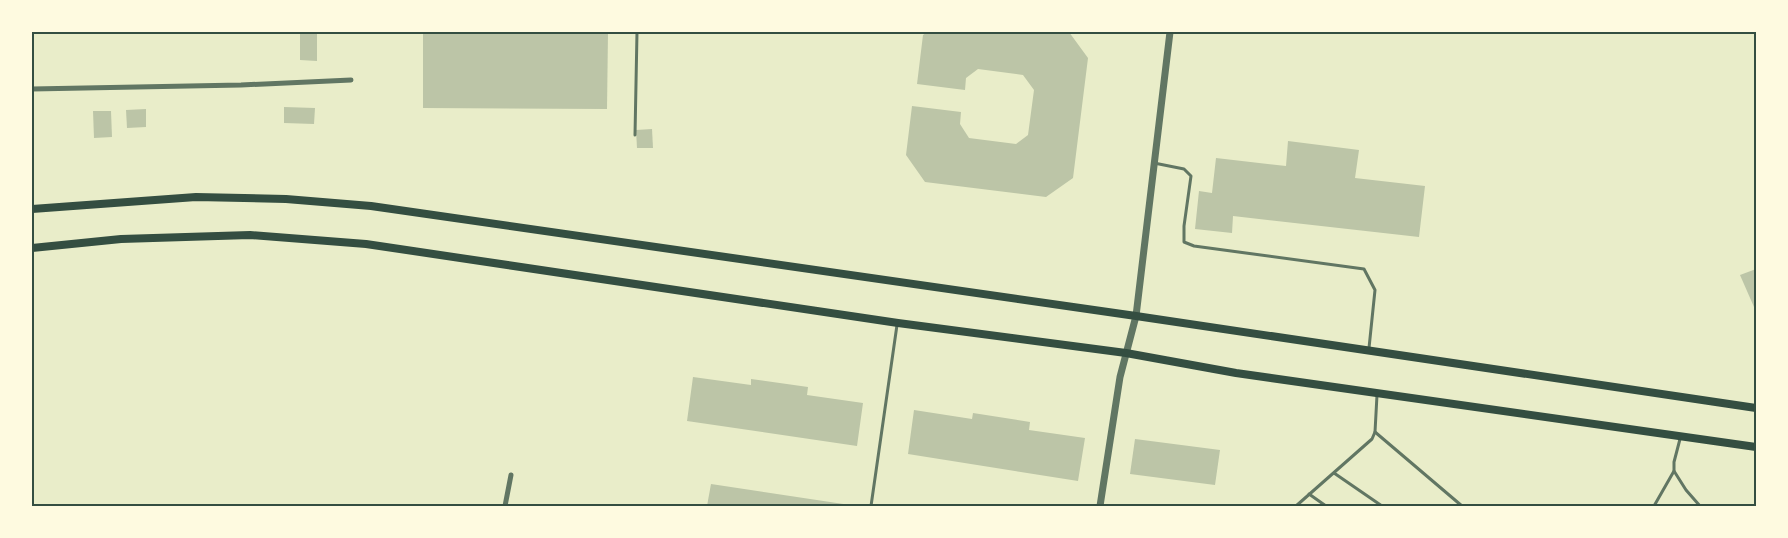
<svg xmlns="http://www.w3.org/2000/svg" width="1788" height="538" font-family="'Work Sans',sans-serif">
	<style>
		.building { fill: #bcc5a7 }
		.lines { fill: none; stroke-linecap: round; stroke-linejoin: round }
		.service { stroke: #617663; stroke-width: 3 }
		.minor { stroke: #617663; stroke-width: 5 }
		.tertiary { stroke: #617663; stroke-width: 7 }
		.primary { stroke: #344e41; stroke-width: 8 }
		.neatline { fill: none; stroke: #344e41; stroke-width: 2 }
	</style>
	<rect width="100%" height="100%" fill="#e9edc9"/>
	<g class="building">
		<path d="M 300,32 L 317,32 L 317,61 L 300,60 Z"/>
		<path d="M 423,32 L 608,32 L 607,109 L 423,108 Z"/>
		<path d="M 927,32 L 1069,32 L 1088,58 L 1073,178 L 1046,197 L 925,182 L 906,155 L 912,106 L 961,112 L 960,124 L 969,138 L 1016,144 L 1028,135 L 1034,90 L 1023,75 L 978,69 L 966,78 L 965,90 L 917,84 L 923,35 Z"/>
		<path d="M 284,107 L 315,108 L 314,124 L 284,123 Z"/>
		<path d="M 146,109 L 146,127 L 127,128 L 126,110 Z"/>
		<path d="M 93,111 L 111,111 L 112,137 L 94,138 Z"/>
		<path d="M 652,129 L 653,148 L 637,148 L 636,130 Z"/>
		<path d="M 1288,141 L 1359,150 L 1355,178 L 1425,186 L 1419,237 L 1233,216 L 1232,233 L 1195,229 L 1199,191 L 1212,193 L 1216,158 L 1286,166 Z"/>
		<path d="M 1756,269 L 1756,306 L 1754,307 L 1740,275 Z"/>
		<path d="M 693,377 L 751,385 L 751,379 L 808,387 L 807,395 L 863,403 L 857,446 L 687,421 Z"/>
		<path d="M 914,410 L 972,419 L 973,413 L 1030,422 L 1029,430 L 1085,438 L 1078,481 L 908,454 Z"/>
		<path d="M 1135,439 L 1220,450 L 1215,485 L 1130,474 Z"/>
		<path d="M 711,484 L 850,505 L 850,506 L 707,506 Z"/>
	</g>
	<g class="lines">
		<g class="service">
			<path d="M 635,135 L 637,32"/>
			<path d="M 1154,163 L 1184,169 L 1191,176 L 1184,226 L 1184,242 L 1194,246 L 1364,269 L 1375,290 L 1369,348"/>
			<path d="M 1375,432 L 1462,506"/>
			<path d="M 1674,471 L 1686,490 L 1700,506"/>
			<path d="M 1334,473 L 1382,506"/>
			<path d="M 1309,494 L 1326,506"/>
			<path d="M 871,506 L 897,325"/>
			<path d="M 1296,506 L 1372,439 L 1375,432 L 1377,395"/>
			<path d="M 1654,506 L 1674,471 L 1674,462 L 1680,439"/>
		</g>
		<g class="minor">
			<path d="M 32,89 L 241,85 L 351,80"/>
			<path d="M 505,506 L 511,475"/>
		</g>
		<path class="tertiary" d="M 1100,506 L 1120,377 L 1136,316 L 1170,32"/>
		<g class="primary">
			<path d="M 32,209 L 196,197 L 286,199 L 371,206 L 1136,316 L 1756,408"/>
			<path d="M 32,248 L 121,239 L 250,235 L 366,244 L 898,323 L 1126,353 L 1236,373 L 1756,447"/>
		</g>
	</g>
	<rect width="1788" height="538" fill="none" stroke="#fefae0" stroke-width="66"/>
	<rect x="33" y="33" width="1722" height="472" class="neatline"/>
</svg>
